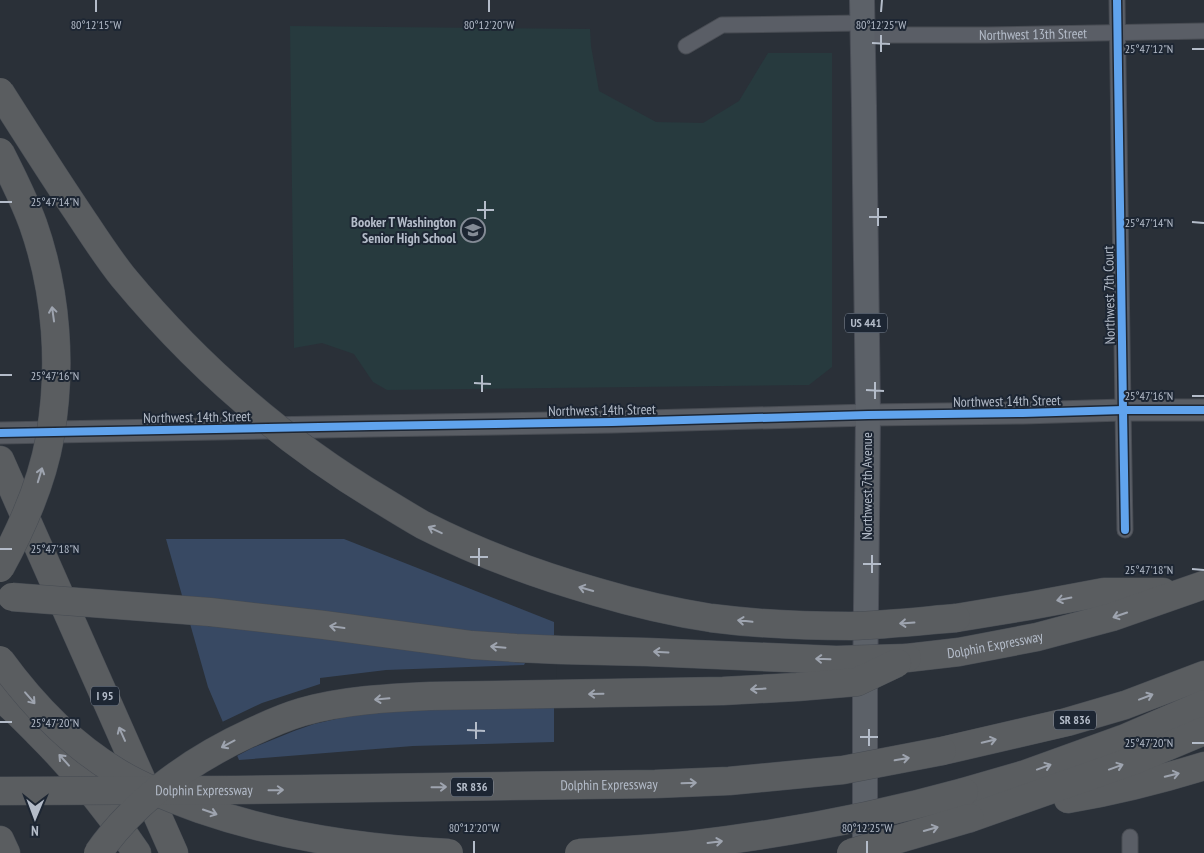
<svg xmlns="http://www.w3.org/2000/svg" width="1204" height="853" font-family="'PT Sans Narrow',sans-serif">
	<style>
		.green { fill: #273a3e }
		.water { fill: #384963 }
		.pier { fill: #2a3038 }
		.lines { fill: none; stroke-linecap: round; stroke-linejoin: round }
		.street-casing { stroke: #484c53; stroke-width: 17 }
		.secondary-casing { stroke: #484c53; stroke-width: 23 }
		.primary-casing { stroke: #484c55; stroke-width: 26 }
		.highway-casing { stroke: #474c53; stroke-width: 29 }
		.street { stroke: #5a5e66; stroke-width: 15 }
		.secondary { stroke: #595d64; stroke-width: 21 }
		.primary { stroke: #5c6168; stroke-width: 24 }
		.highway { stroke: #5a5d60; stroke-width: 28 }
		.highway-bridge-casing { stroke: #474c53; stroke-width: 29; stroke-linecap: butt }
		.highway-bridge { stroke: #5a5d60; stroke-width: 28 }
		.cycleway-casing { stroke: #1d2633; stroke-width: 11 }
		.cycleway { stroke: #60a3ed; stroke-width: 8 }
		.oneway { stroke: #9ea4af }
		.ticks { fill: none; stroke: #b4bcc9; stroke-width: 2 }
		.labels { text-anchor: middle; stroke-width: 4; stroke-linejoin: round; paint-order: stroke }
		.shield { fill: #1d2633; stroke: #878f9c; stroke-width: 1 }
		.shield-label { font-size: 12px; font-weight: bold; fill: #b4bcc9 }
		.street-label { font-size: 14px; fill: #b4bcc9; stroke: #1d2633 }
		.poi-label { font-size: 14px; font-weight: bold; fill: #b4bcc9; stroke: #1d2633; text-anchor: end }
		.ticks-label { font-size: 12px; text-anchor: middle; fill: #b4bcc9; stroke: #1d2633; stroke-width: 4; stroke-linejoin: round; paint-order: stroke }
	</style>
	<rect width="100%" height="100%" fill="#2a3038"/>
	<path class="green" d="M 290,26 L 590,29 L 591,46 L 599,91 L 656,122 L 703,123 L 739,101 L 768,53 L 832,53 L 832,367 L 809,385 L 387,390 L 373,382 L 354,354 L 322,343 L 294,348 Z"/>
	<path class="water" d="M 166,539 L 344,539 L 554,622 L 554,742 L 413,746 L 239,760 L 208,687 Z"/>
	<path class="pier" d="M 188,624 L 538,636 L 556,635 L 557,707 L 402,710 L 349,716 L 314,724 L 294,731 L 252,748 L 235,757 L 220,723 L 262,703 L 320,684 L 320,678 L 386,670 L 524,665 L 525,663 L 472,658 L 305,636 Z"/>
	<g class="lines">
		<defs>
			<g id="street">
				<path d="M 1117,0 L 1123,410 L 1125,530"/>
				<path id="s1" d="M 862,35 L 987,35 L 1204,31"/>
				<path d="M 686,46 L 722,25 L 862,23"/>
				<path d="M 1130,837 L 1130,853"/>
			</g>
			<path id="secondary" d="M 0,433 L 371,426 L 612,422 L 868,415 L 1023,413 L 1123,410 L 1204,410"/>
			<path id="primary" d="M 862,0 L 864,106 L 868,415 L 867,518 L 865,693 L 865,853"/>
			<g id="highway">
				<path d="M 0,460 L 174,853"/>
				<path d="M 956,618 L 1029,606 L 1104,592 L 1163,592"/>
				<path id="s2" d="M 907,658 L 959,652 L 1037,637 L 1112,617 L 1204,585"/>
				<path d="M 0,697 C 14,708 26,721 39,734 C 75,770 108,810 137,853"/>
				<path d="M 942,751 L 1067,722 L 1125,705 L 1204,675"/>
				<path d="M 964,792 L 1026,774 L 1123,739 L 1204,704"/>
				<path d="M 1068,799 C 1114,791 1159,780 1204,766"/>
				<path d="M 970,818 L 1135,760 L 1204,731"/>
				<path d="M 0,840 L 6,853"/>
			</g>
		</defs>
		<use href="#street" class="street-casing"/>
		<use href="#secondary" class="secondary-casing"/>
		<use href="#primary" class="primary-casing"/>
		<use href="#highway" class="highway-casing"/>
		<use href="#street" class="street"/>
		<use href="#secondary" class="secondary"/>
		<use href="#primary" class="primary"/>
		<use href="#highway" class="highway"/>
		<defs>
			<g id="highway-bridge">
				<path d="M 0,92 C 26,133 52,174 79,214 C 93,235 107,257 123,277 C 196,365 284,442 383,501 C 396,509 409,517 423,525 C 478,553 537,575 597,592 C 634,603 672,612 711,618 C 757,624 804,626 851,626 C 886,625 921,621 956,618"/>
				<path d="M 0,152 C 12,176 24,199 33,224 C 57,292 62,367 50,437 C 42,483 22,528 0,568"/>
				<path d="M 12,597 L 210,612 L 324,625 L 472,645 L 516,648 L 561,650 L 647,652 L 836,660 L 907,658"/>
				<path d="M 0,660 C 32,704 70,744 117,772 C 143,788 172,799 200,809 C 281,837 364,849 449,853"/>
				<path id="s3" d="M 0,791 L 235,790 L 655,784 L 729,781 L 843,770 L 942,751"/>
				<path d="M 98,853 C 136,799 193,759 252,732 C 269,724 285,717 302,712 C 344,700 388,698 431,696 L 723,691 L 797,687 L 857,682 L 897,663"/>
				<path d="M 579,853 C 616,851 652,849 689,845 C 782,834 874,817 964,792"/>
				<path d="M 851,853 L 970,818"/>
			</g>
		</defs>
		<use href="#highway-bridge" class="highway-bridge-casing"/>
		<use href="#highway-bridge" class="highway-bridge"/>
		<defs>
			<g id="cycleway">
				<path d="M 1117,0 L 1123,410 L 1125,530"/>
				<path d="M 0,433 L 371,426 L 612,422 L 868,415 L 1023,413 L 1123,410 L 1204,410"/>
			</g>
		</defs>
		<use href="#cycleway" class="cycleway-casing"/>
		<use href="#cycleway" class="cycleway"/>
	</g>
	<defs><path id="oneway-shaft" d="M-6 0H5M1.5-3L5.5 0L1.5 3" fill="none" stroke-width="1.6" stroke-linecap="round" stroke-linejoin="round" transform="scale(1.25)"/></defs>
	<g class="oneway">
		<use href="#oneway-shaft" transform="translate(53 314) rotate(-98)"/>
		<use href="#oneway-shaft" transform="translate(40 475) rotate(-73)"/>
		<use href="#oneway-shaft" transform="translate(435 530) rotate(-155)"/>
		<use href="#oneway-shaft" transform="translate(586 589) rotate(-164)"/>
		<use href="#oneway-shaft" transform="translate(1064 599) rotate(169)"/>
		<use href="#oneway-shaft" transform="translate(1120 615) rotate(161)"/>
		<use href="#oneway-shaft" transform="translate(745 621) rotate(-174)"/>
		<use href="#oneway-shaft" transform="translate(907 623) rotate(176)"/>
		<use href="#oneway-shaft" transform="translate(337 627) rotate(-172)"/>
		<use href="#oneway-shaft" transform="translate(498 647) rotate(-175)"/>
		<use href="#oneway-shaft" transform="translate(661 652) rotate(-177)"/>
		<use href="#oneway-shaft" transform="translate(823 659) rotate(-178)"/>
		<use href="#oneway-shaft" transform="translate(758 689) rotate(177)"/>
		<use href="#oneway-shaft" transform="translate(596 694) rotate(179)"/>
		<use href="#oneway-shaft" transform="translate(1146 697) rotate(-21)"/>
		<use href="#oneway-shaft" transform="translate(30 698) rotate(49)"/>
		<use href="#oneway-shaft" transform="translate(382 699) rotate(175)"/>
		<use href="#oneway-shaft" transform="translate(122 734) rotate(-114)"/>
		<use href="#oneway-shaft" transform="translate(989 741) rotate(-13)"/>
		<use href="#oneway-shaft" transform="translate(228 744) rotate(152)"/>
		<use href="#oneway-shaft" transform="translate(902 759) rotate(-10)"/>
		<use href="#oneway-shaft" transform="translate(64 760) rotate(-132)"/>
		<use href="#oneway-shaft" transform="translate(1044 767) rotate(-20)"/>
		<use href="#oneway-shaft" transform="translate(1116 767) rotate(-20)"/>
		<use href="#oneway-shaft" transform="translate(1172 775) rotate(-14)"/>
		<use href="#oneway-shaft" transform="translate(689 783) rotate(-2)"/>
		<use href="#oneway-shaft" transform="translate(439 787) rotate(-1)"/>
		<use href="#oneway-shaft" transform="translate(276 790) rotate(-1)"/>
		<use href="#oneway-shaft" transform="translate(210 812) rotate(19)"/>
		<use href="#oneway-shaft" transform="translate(931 829) rotate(-16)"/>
		<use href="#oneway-shaft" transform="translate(715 842) rotate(-7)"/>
	</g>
	<path class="ticks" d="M 96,12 L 96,0M 489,12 L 489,0M 881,12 L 882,0M 872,43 L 890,44M 1192,49 L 1204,49M 881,52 L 881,35M 0,202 L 12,202M 477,210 L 494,210M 869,217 L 887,217M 485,219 L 485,201M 1192,222 L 1204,223M 878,226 L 878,208M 0,375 L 12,375M 474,383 L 491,384M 866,390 L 884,391M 482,392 L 482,375M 1192,396 L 1204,396M 875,399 L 875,382M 0,549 L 12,549M 470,557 L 488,557M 863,564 L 881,564M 479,566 L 479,548M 1192,569 L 1204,570M 872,573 L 872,555M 0,722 L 12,722M 467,730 L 485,731M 860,737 L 878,737M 476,739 L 476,722M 1192,743 L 1204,743M 869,746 L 869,729M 474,853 L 474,841M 867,853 L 867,841"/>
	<defs>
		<symbol id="school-ring" viewBox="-11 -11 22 22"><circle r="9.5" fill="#1d2633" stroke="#848b96" stroke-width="1.5"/><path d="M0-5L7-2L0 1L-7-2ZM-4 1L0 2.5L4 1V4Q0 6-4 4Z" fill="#848b96"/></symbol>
	</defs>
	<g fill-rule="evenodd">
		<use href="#school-ring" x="459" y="216" width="28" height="28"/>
	</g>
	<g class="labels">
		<g class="shield">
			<rect x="845" y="313.5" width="42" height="19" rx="4"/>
			<rect x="91" y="686.5" width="28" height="19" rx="4"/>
			<rect x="1054" y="710.5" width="42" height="19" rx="4"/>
			<rect x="451" y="777.5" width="42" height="19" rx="4"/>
		</g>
		<g class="shield-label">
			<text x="866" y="327">US 441</text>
			<text x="105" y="700">I 95</text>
			<text x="1075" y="724">SR 836</text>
			<text x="472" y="791">SR 836</text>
		</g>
		<g class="street-label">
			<text dy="5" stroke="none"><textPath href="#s1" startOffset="171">Northwest 13th Street</textPath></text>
			<text transform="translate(1109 295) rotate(-91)" y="5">Northwest 7th Court</text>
			<text transform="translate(1007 401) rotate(-1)" y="5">Northwest 14th Street</text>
			<text transform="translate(602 410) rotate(-1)" y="5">Northwest 14th Street</text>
			<text transform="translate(197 417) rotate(-1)" y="5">Northwest 14th Street</text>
			<text transform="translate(867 486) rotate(-90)" y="5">Northwest 7th Avenue</text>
			<text dy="5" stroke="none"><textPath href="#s2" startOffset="89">Dolphin Expressway</textPath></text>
			<text dy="5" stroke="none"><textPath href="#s3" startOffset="609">Dolphin Expressway</textPath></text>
			<text dy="5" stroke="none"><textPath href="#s3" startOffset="204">Dolphin Expressway</textPath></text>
		</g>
		<g class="poi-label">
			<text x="456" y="227">Booker T Washington<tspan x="456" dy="16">Senior High School</tspan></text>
		</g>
	</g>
	<g class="ticks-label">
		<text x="96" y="29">80°12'15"W</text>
		<text x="489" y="29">80°12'20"W</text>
		<text x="881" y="29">80°12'25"W</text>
		<text x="1149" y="53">25°47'12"N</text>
		<text x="55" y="206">25°47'14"N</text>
		<text x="1149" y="227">25°47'14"N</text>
		<text x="55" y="380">25°47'16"N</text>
		<text x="1149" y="400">25°47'16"N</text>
		<text x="55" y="553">25°47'18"N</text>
		<text x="1149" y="574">25°47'18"N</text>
		<text x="55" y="727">25°47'20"N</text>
		<text x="1149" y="747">25°47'20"N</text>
		<text x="474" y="832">80°12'20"W</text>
		<text x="867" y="832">80°12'25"W</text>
	</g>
	<g transform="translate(35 818) rotate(181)" stroke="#1d2633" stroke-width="4" paint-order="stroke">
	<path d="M0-4L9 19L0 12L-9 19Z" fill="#b4bcc9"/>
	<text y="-8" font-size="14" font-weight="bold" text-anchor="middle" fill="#b4bcc9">N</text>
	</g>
</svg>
